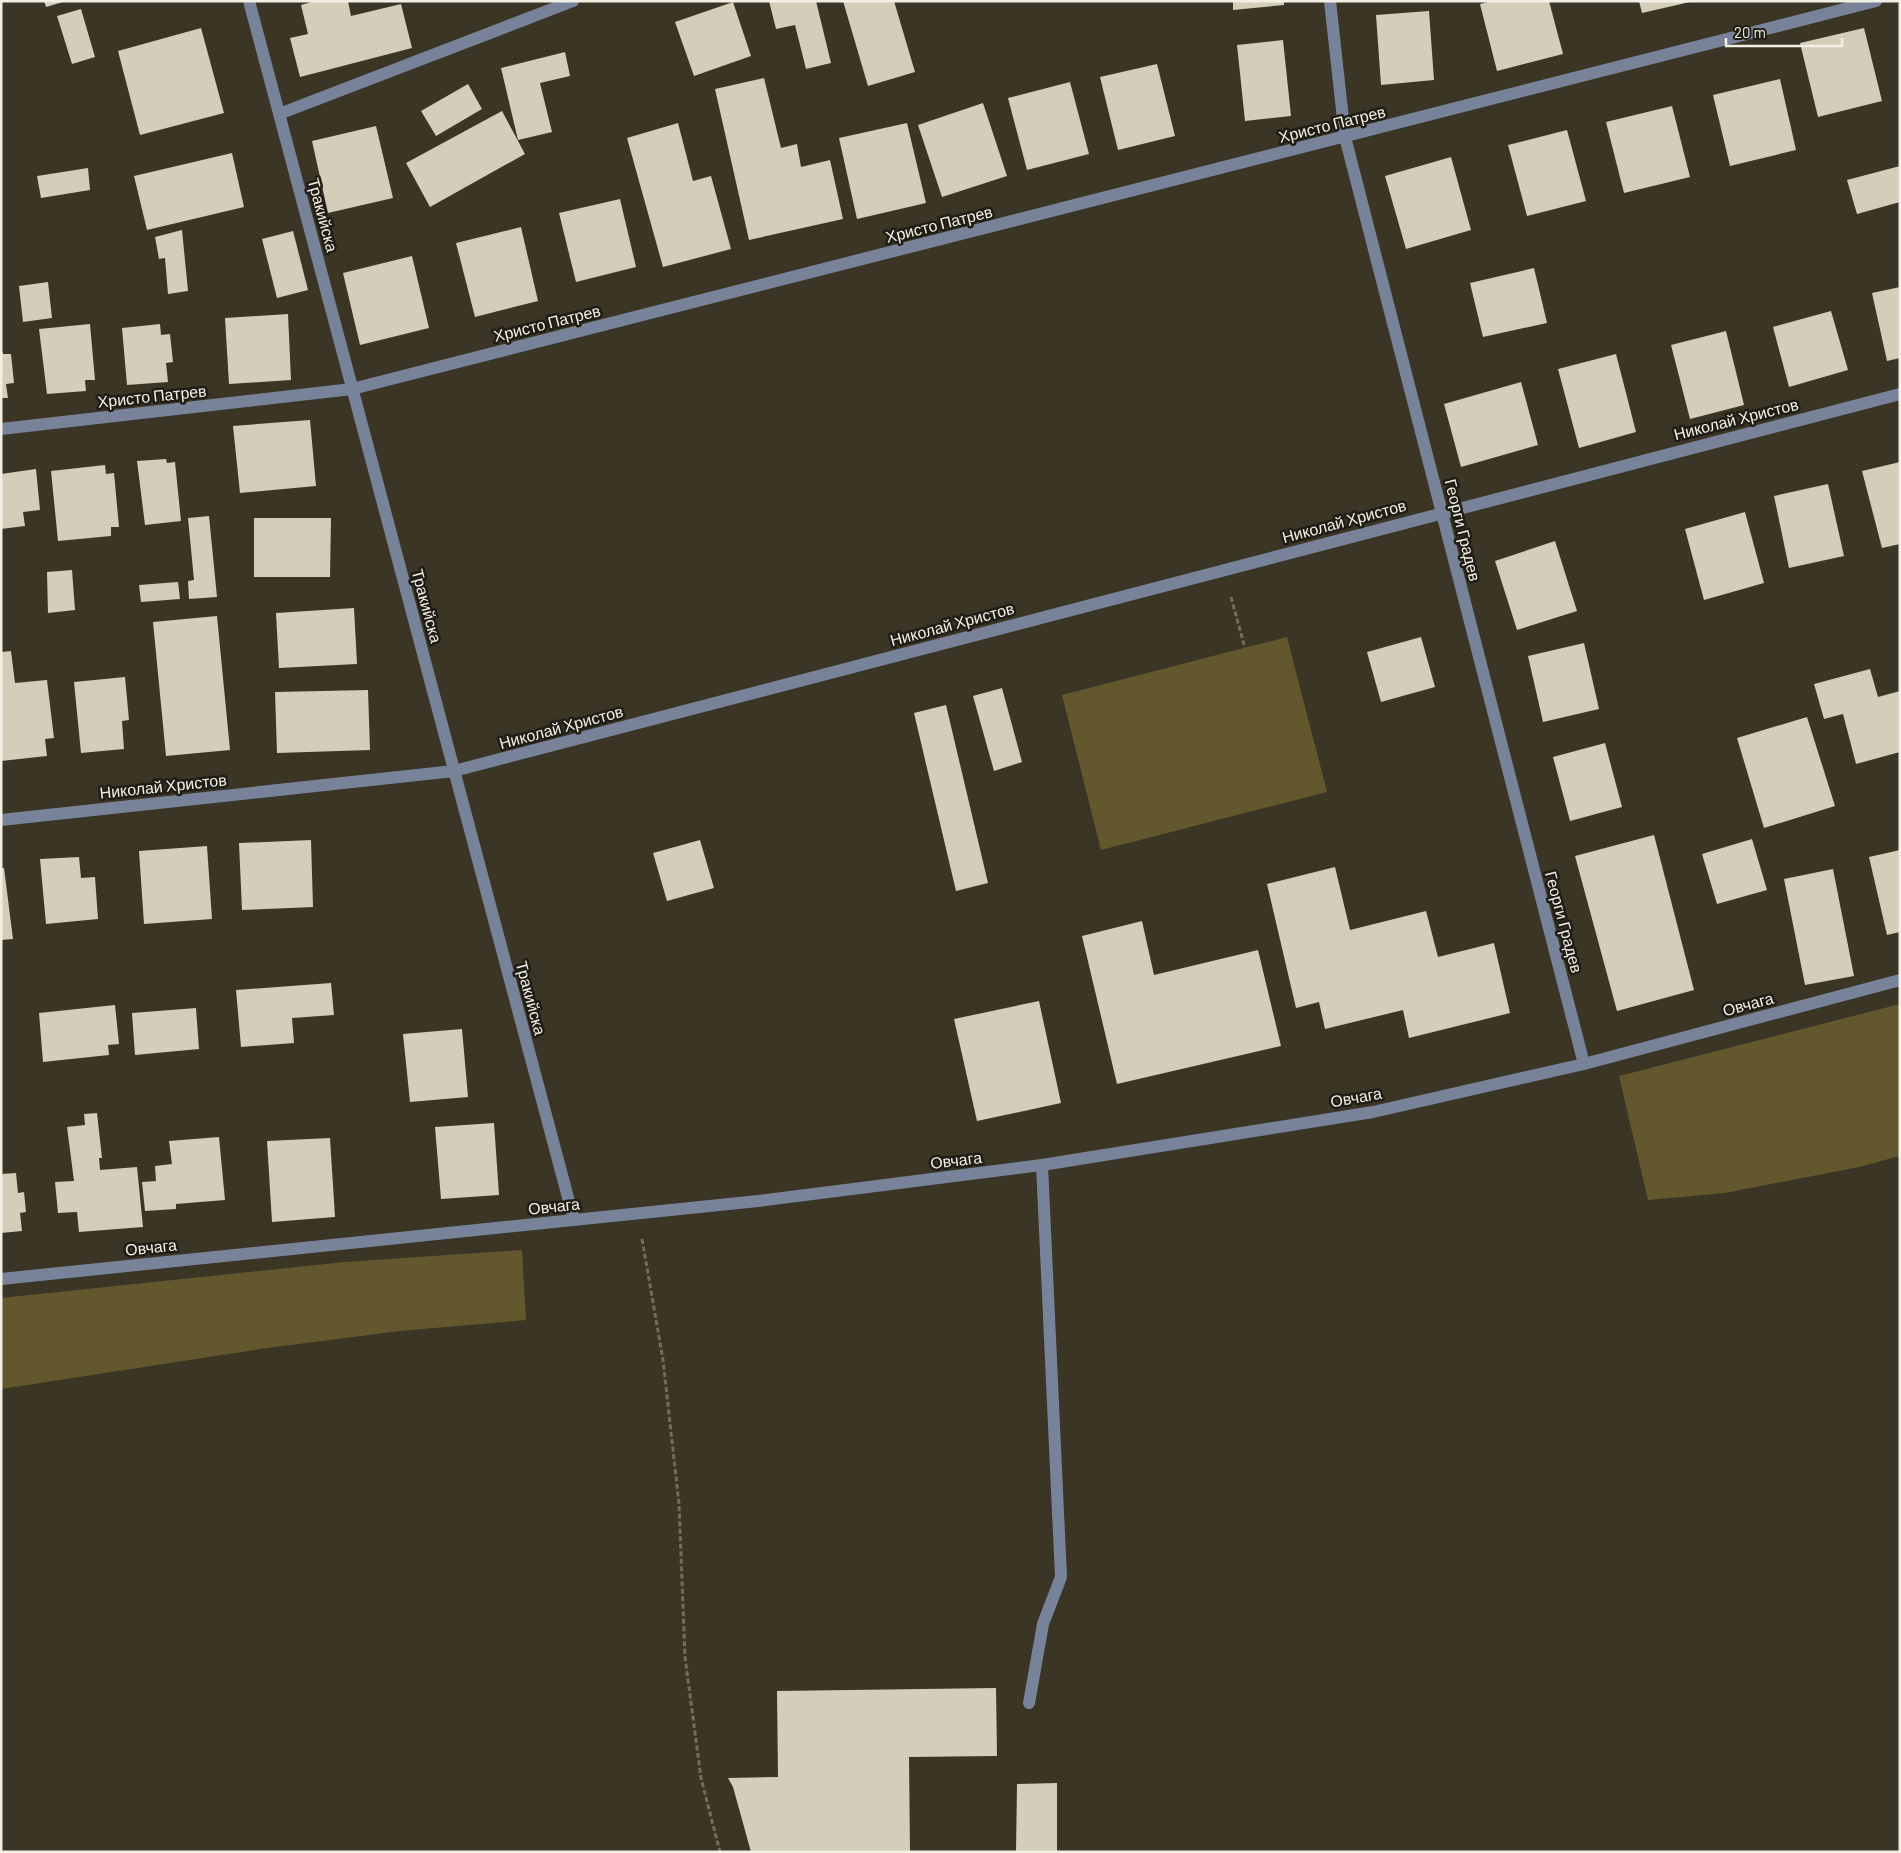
<svg xmlns="http://www.w3.org/2000/svg" width="1901" height="1853" font-family="Barlow,sans-serif">
	<style>
		.green { fill: #63572d }
		.building { fill: #d3cdba }
		.lines { fill: none; stroke-linecap: round; stroke-linejoin: round }
		.path { stroke: #726e5f; stroke-width: 3; stroke-dasharray: 5 2.5; stroke-linecap: butt }
		.minor { stroke: #788399; stroke-width: 12 }
		.labels { text-anchor: middle; stroke-width: 5; stroke-linejoin: round; paint-order: stroke }
		.street-label { font-size: 16px; fill: #f2efe5; stroke: #1f1d15 }
	</style>
	<rect width="100%" height="100%" fill="#3a3525"/>
	<g class="green">
		<path d="M 1287,637 L 1327,792 L 1101,850 L 1062,695 Z"/>
		<path d="M 1900,1004 L 1900,1156 L 1859,1167 L 1725,1193 L 1648,1200 L 1619,1076 Z"/>
		<path d="M 522,1250 L 526,1320 L 400,1331 L 267,1348 L 1,1389 L 1,1298 L 345,1262 Z"/>
	</g>
	<g class="building">
		<path d="M 44,1 L 63,1 L 63,2 L 46,7 Z"/>
		<path d="M 315,1 L 348,1 L 351,16 L 401,4 L 412,48 L 300,77 L 290,38 L 308,34 L 301,5 Z"/>
		<path d="M 769,1 L 816,1 L 831,63 L 806,69 L 795,25 L 776,29 Z"/>
		<path d="M 843,1 L 894,1 L 915,72 L 868,86 Z"/>
		<path d="M 1233,1 L 1284,1 L 1284,5 L 1233,10 Z"/>
		<path d="M 1492,1 L 1549,1 L 1563,54 L 1497,71 L 1480,4 Z"/>
		<path d="M 1639,1 L 1690,1 L 1690,2 L 1642,13 Z"/>
		<path d="M 733,2 L 751,56 L 694,76 L 675,22 Z"/>
		<path d="M 81,9 L 95,57 L 72,64 L 57,16 Z"/>
		<path d="M 1429,11 L 1434,80 L 1381,85 L 1376,15 Z"/>
		<path d="M 201,28 L 224,113 L 140,135 L 118,51 Z"/>
		<path d="M 1864,28 L 1882,101 L 1818,117 L 1800,43 Z"/>
		<path d="M 1283,40 L 1291,116 L 1245,121 L 1237,45 Z"/>
		<path d="M 565,52 L 570,76 L 540,83 L 552,132 L 518,140 L 501,68 Z"/>
		<path d="M 1157,64 L 1175,136 L 1118,150 L 1100,77 Z"/>
		<path d="M 764,78 L 781,148 L 797,144 L 801,167 L 830,160 L 843,219 L 749,240 L 715,89 Z"/>
		<path d="M 1780,79 L 1796,150 L 1730,166 L 1713,95 Z"/>
		<path d="M 1070,82 L 1089,154 L 1027,170 L 1008,98 Z"/>
		<path d="M 468,84 L 482,109 L 436,136 L 421,111 Z"/>
		<path d="M 983,103 L 1007,176 L 942,197 L 918,125 Z"/>
		<path d="M 1672,106 L 1690,177 L 1624,193 L 1606,122 Z"/>
		<path d="M 502,111 L 525,154 L 430,207 L 406,163 Z"/>
		<path d="M 678,123 L 693,181 L 711,176 L 731,249 L 663,267 L 627,138 Z"/>
		<path d="M 907,123 L 926,203 L 857,219 L 839,138 Z"/>
		<path d="M 376,126 L 393,198 L 328,213 L 312,141 Z"/>
		<path d="M 1567,130 L 1586,201 L 1527,216 L 1508,145 Z"/>
		<path d="M 232,153 L 244,207 L 147,230 L 134,176 Z"/>
		<path d="M 1451,157 L 1471,230 L 1406,249 L 1385,176 Z"/>
		<path d="M 1900,166 L 1900,202 L 1857,214 L 1847,180 Z"/>
		<path d="M 88,168 L 90,190 L 41,198 L 37,176 Z"/>
		<path d="M 620,199 L 636,267 L 576,282 L 559,213 Z"/>
		<path d="M 521,227 L 538,301 L 475,317 L 456,243 Z"/>
		<path d="M 182,230 L 188,291 L 168,294 L 165,258 L 159,259 L 155,237 Z"/>
		<path d="M 293,231 L 308,290 L 277,298 L 262,239 Z"/>
		<path d="M 412,256 L 429,328 L 360,345 L 343,273 Z"/>
		<path d="M 1534,268 L 1547,323 L 1483,337 L 1470,283 Z"/>
		<path d="M 48,282 L 52,318 L 23,322 L 19,286 Z"/>
		<path d="M 1900,287 L 1900,358 L 1887,361 L 1872,293 Z"/>
		<path d="M 1831,311 L 1848,370 L 1789,387 L 1773,327 Z"/>
		<path d="M 288,314 L 291,380 L 229,384 L 225,318 Z"/>
		<path d="M 90,324 L 95,380 L 85,380 L 86,391 L 47,394 L 39,329 Z"/>
		<path d="M 160,324 L 161,335 L 170,334 L 173,362 L 166,363 L 168,382 L 127,385 L 122,328 Z"/>
		<path d="M 1726,331 L 1744,405 L 1690,419 L 1671,345 Z"/>
		<path d="M 1,347 L 3,354 L 11,354 L 14,383 L 6,384 L 8,398 L 1,398 Z"/>
		<path d="M 1616,354 L 1636,432 L 1579,448 L 1558,369 Z"/>
		<path d="M 1521,382 L 1538,445 L 1461,467 L 1444,404 Z"/>
		<path d="M 310,420 L 316,486 L 240,493 L 233,426 Z"/>
		<path d="M 166,459 L 167,463 L 175,462 L 181,521 L 145,525 L 137,461 Z"/>
		<path d="M 1900,462 L 1900,544 L 1882,548 L 1862,471 Z"/>
		<path d="M 105,465 L 106,474 L 114,473 L 119,527 L 111,527 L 111,536 L 58,541 L 51,471 Z"/>
		<path d="M 36,469 L 40,510 L 23,512 L 25,526 L 1,529 L 1,474 Z"/>
		<path d="M 1828,484 L 1844,556 L 1789,568 L 1774,496 Z"/>
		<path d="M 1745,512 L 1764,583 L 1704,600 L 1685,529 Z"/>
		<path d="M 209,516 L 217,597 L 189,599 L 188,581 L 194,580 L 188,518 Z"/>
		<path d="M 254,518 L 331,518 L 330,577 L 254,577 Z"/>
		<path d="M 1555,541 L 1577,611 L 1517,630 L 1495,561 Z"/>
		<path d="M 72,570 L 75,610 L 48,613 L 47,572 Z"/>
		<path d="M 178,582 L 180,599 L 141,602 L 139,585 Z"/>
		<path d="M 354,608 L 357,664 L 279,668 L 276,613 Z"/>
		<path d="M 217,616 L 230,750 L 166,756 L 153,622 Z"/>
		<path d="M 1421,637 L 1435,687 L 1381,702 L 1367,652 Z"/>
		<path d="M 1584,643 L 1599,709 L 1543,722 L 1528,656 Z"/>
		<path d="M 11,651 L 15,683 L 47,680 L 54,738 L 45,739 L 47,756 L 1,761 L 1,652 Z"/>
		<path d="M 1870,669 L 1878,697 L 1900,691 L 1900,752 L 1856,764 L 1843,714 L 1824,719 L 1814,684 Z"/>
		<path d="M 125,677 L 129,720 L 122,721 L 124,749 L 81,753 L 74,682 Z"/>
		<path d="M 1002,688 L 1022,762 L 994,771 L 973,696 Z"/>
		<path d="M 368,690 L 370,750 L 277,753 L 275,692 Z"/>
		<path d="M 946,705 L 988,883 L 956,891 L 914,713 Z"/>
		<path d="M 1807,717 L 1835,806 L 1764,828 L 1737,738 Z"/>
		<path d="M 1605,743 L 1622,807 L 1570,821 L 1553,757 Z"/>
		<path d="M 1654,835 L 1694,990 L 1617,1011 L 1575,856 Z"/>
		<path d="M 1752,839 L 1767,890 L 1717,904 L 1702,854 Z"/>
		<path d="M 311,840 L 313,907 L 242,910 L 239,843 Z"/>
		<path d="M 700,840 L 714,888 L 667,901 L 653,853 Z"/>
		<path d="M 207,846 L 212,919 L 144,924 L 139,851 Z"/>
		<path d="M 1900,850 L 1900,932 L 1887,935 L 1869,857 Z"/>
		<path d="M 79,857 L 81,878 L 95,877 L 98,919 L 46,924 L 40,859 Z"/>
		<path d="M 1335,867 L 1350,930 L 1426,911 L 1438,957 L 1494,943 L 1510,1013 L 1409,1038 L 1403,1010 L 1325,1029 L 1319,1002 L 1296,1008 L 1267,884 Z"/>
		<path d="M 1,868 L 4,868 L 13,939 L 1,940 Z"/>
		<path d="M 1833,869 L 1854,976 L 1805,985 L 1784,879 Z"/>
		<path d="M 1142,921 L 1154,975 L 1258,950 L 1281,1046 L 1117,1084 L 1082,936 Z"/>
		<path d="M 331,983 L 334,1015 L 292,1018 L 294,1043 L 241,1047 L 236,990 Z"/>
		<path d="M 1039,1001 L 1061,1103 L 977,1121 L 954,1019 Z"/>
		<path d="M 115,1005 L 119,1044 L 108,1045 L 109,1055 L 43,1062 L 39,1013 Z"/>
		<path d="M 196,1008 L 199,1049 L 135,1055 L 132,1013 Z"/>
		<path d="M 462,1029 L 468,1097 L 410,1102 L 403,1034 Z"/>
		<path d="M 97,1113 L 102,1158 L 99,1158 L 100,1170 L 137,1167 L 143,1227 L 79,1232 L 77,1212 L 58,1213 L 55,1182 L 74,1181 L 67,1127 L 85,1125 L 84,1114 Z"/>
		<path d="M 494,1123 L 499,1195 L 441,1199 L 435,1127 Z"/>
		<path d="M 219,1137 L 225,1200 L 176,1204 L 176,1209 L 145,1211 L 142,1182 L 156,1181 L 155,1166 L 172,1164 L 169,1141 Z"/>
		<path d="M 330,1138 L 335,1217 L 272,1222 L 267,1141 Z"/>
		<path d="M 16,1173 L 18,1193 L 24,1192 L 26,1212 L 20,1213 L 22,1231 L 1,1233 L 1,1174 Z"/>
		<path d="M 996,1688 L 997,1756 L 909,1757 L 910,1852 L 751,1852 L 733,1787 L 728,1778 L 778,1777 L 777,1691 Z"/>
		<path d="M 1057,1783 L 1057,1852 L 1016,1852 L 1017,1784 Z"/>
	</g>
	<g class="lines">
		<g class="path">
			<path d="M 1231,597 L 1245,648"/>
			<path d="M 642,1239 L 663,1360 L 679,1504 L 685,1657 L 701,1778 L 720,1852"/>
		</g>
		<g class="minor">
			<path d="M 249,1 L 574,1220"/>
			<path d="M 1330,1 L 1345,137 L 1584,1064"/>
			<path d="M 279,114 L 573,1"/>
			<path d="M 1,429 L 352,389 L 1876,1"/>
			<path d="M 1,820 L 454,771 L 1900,394"/>
			<path d="M 1,1279 L 758,1201 L 1042,1165 L 1373,1112 L 1584,1064 L 1900,980"/>
			<path d="M 1029,1703 L 1043,1624 L 1061,1577 L 1042,1165"/>
		</g>
	</g>
	<g class="labels">
		<g class="street-label">
			<text transform="translate(1332 124) rotate(-14)" y="6">Христо Патрев</text>
			<text transform="translate(323 215) rotate(75)" y="6">Тракийска</text>
			<text transform="translate(939 224) rotate(-14)" y="6">Христо Патрев</text>
			<text transform="translate(547 323) rotate(-14)" y="6">Христо Патрев</text>
			<text transform="translate(152 396) rotate(-6)" y="6">Христо Патрев</text>
			<text transform="translate(1736 419) rotate(-14)" y="6">Николай Христов</text>
			<text transform="translate(1344 521) rotate(-15)" y="6">Николай Христов</text>
			<text transform="translate(1463 530) rotate(76)" y="6">Георги Градев</text>
			<text transform="translate(427 606) rotate(75)" y="6">Тракийска</text>
			<text transform="translate(952 624) rotate(-15)" y="6">Николай Христов</text>
			<text transform="translate(561 727) rotate(-15)" y="6">Николай Христов</text>
			<text transform="translate(163 786) rotate(-6)" y="6">Николай Христов</text>
			<text transform="translate(1564 922) rotate(75)" y="6">Георги Градев</text>
			<text transform="translate(531 998) rotate(75)" y="6">Тракийска</text>
			<text transform="translate(1748 1004) rotate(-15)" y="6">Овчага</text>
			<text transform="translate(1356 1097) rotate(-10)" y="6">Овчага</text>
			<text transform="translate(956 1160) rotate(-7)" y="6">Овчага</text>
			<text transform="translate(554 1206) rotate(-6)" y="6">Овчага</text>
			<text transform="translate(151 1247) rotate(-6)" y="6">Овчага</text>
		</g>
	</g>
	<rect width="1901" height="1853" fill="none" stroke="#f2efe5" stroke-width="5"/>
	<path d="M1726 38v8h116v-8" fill="none" stroke="#f2efe5" stroke-width="2.5"/>
	<text x="1734" y="38" font-size="15" fill="#f2efe5" stroke="#1f1d15" stroke-width="4" paint-order="stroke">20 m</text>
</svg>
